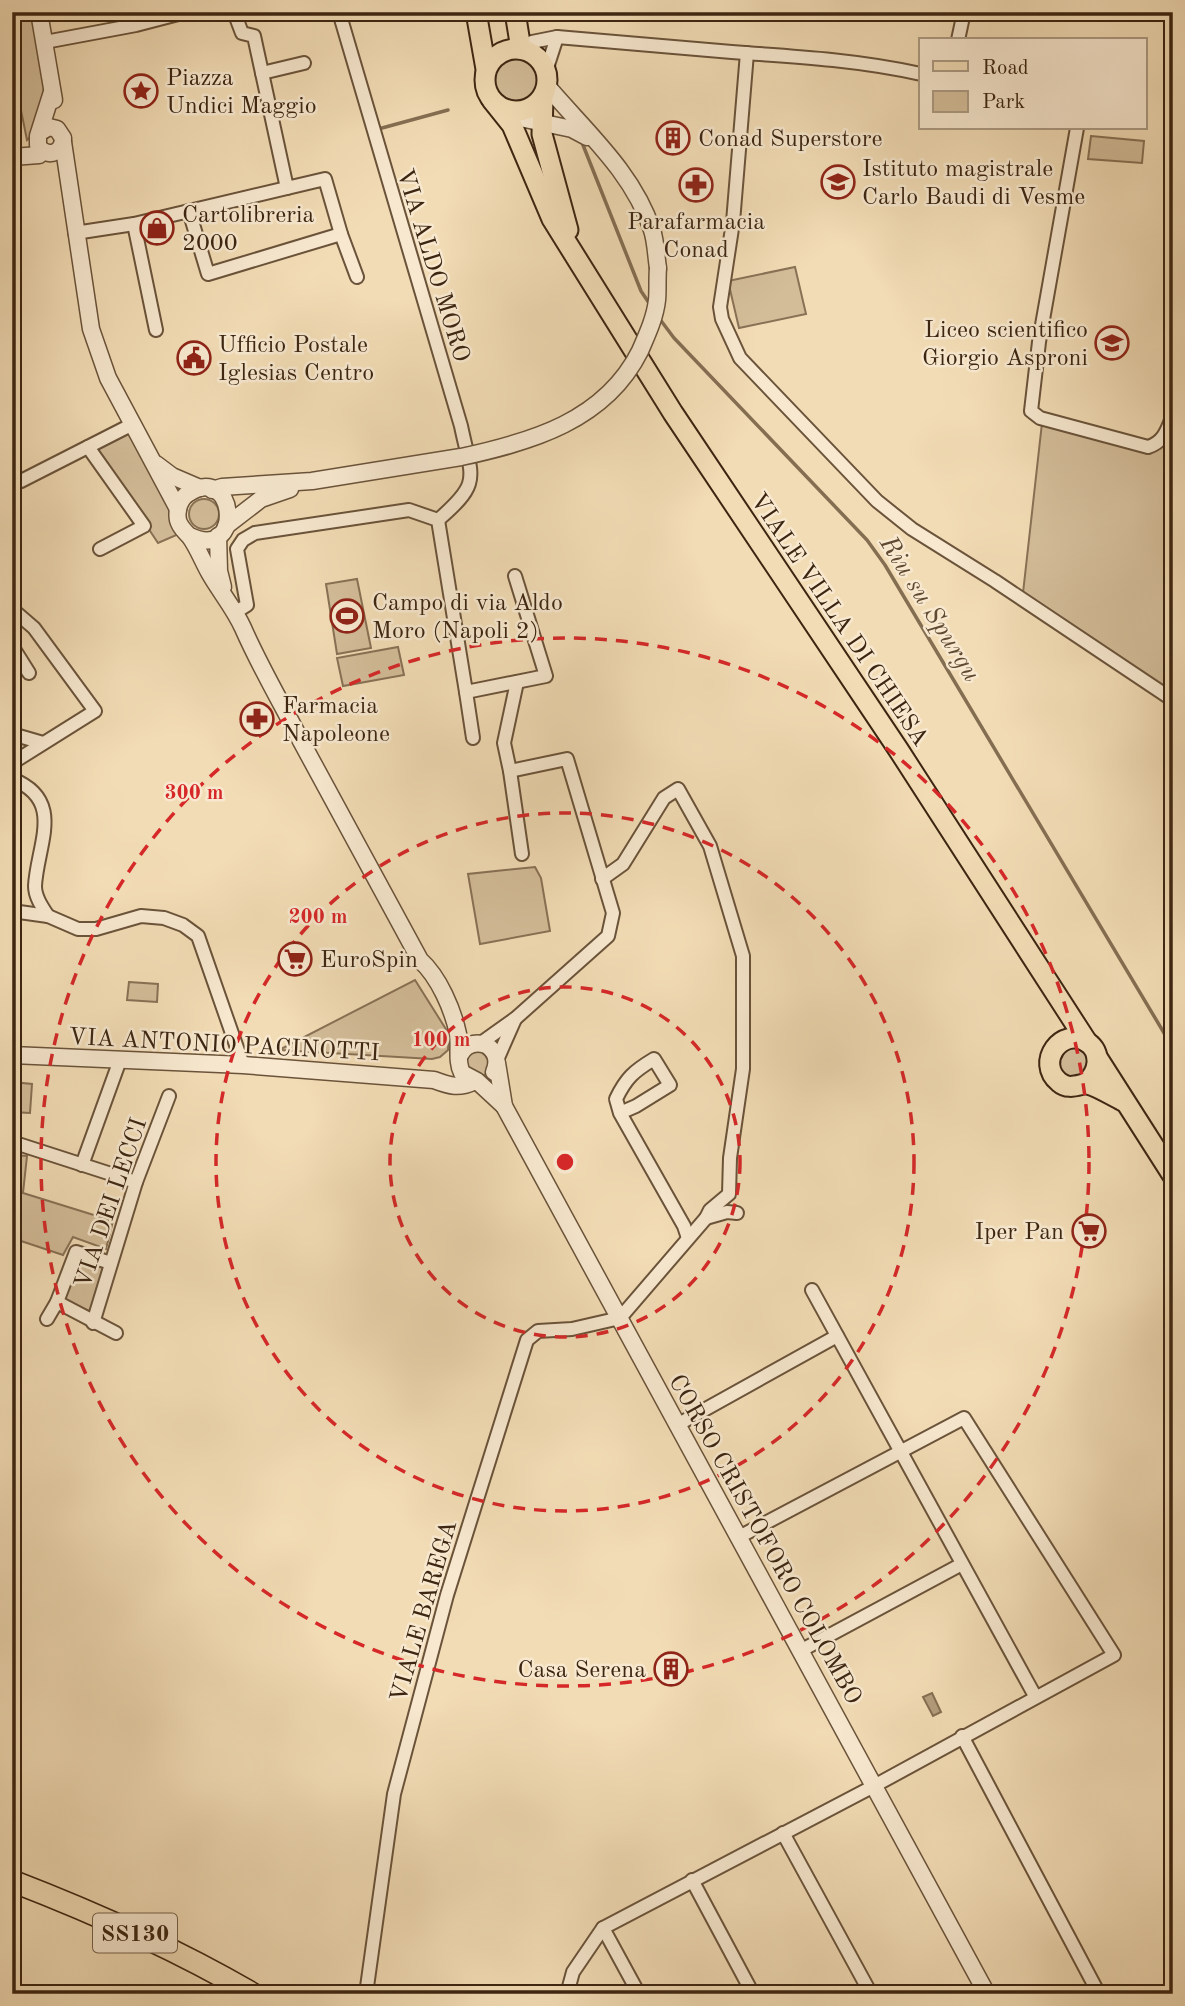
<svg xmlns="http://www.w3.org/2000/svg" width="1185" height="2006" font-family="'Old Standard TT',serif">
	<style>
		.green { fill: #d3bd99; stroke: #887155; stroke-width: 2 }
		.water { fill: #b49e7d; stroke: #846e52; stroke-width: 2 }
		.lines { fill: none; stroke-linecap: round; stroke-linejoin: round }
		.stream { stroke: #846e52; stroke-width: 3.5 }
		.minor-casing { stroke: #6a533a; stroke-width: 16 }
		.tertiary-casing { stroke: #6a533a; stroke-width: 19 }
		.primary-casing { stroke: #3c2511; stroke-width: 23 }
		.trunk-casing { stroke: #3c2511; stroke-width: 24 }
		.minor { stroke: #f7e8cf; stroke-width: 12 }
		.tertiary { stroke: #f7e8cf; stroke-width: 16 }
		.primary { stroke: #f2dcb5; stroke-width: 19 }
		.trunk { stroke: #f2dcb5; stroke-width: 21 }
		.tertiary-bridge-casing { stroke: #6a533a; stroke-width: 19; stroke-linecap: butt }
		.tertiary-bridge { stroke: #f7e8cf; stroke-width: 16 }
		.ring { fill: none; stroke: #d62828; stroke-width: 3.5; stroke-dasharray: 12 9 }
		.labels { text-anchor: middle; stroke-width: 5; stroke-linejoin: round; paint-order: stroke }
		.shield { fill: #f7e8cf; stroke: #74604a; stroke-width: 2 }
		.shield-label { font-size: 23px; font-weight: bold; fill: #3c2511 }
		.poi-label { font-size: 24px; fill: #3c2511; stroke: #f7e8cf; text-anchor: start }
		.street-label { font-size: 24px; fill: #3c2511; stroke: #f7e8cf }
		.water-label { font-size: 26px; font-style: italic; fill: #604931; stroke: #f7e8cf }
		.centre { fill: #d62828; stroke: #f7e8cf; stroke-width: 3.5 }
		.ring-label { font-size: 21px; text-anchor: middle; font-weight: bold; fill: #d62828; stroke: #f7e8cf; stroke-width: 5; stroke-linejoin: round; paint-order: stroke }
	</style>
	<rect width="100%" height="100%" fill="#f2dcb5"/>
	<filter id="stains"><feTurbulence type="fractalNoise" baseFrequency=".00286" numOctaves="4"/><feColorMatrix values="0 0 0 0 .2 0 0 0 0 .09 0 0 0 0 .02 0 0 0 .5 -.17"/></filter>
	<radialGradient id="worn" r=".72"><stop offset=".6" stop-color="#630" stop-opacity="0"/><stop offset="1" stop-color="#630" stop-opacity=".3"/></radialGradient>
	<g class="green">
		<path d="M 12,12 L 30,17 L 40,32 L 48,92 L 38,130 L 27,140 L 12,66 Z"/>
		<circle cx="516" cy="80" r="23"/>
		<path d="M 1091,136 L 1144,141 L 1142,163 L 1088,159 Z"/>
		<path d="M 795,267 L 806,314 L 739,328 L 728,281 Z"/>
		<path d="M 1042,423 L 1153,452 L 1168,442 L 1173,430 L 1173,694 L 1023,593 Z"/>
		<path d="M 130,430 L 181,533 L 158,543 L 95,448 Z"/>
		<circle cx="204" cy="514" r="15"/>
		<path d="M 357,579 L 371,648 L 337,654 L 326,584 Z"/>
		<path d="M 398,647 L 404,675 L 343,686 L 337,658 Z"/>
		<path d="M 535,867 L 541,878 L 550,931 L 480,944 L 468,874 Z"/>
		<path d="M 415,980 L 449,1034 L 448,1050 L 440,1057 L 432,1059 L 279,1050 Z"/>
		<path d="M 129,982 L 158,984 L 157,1002 L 127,1000 Z"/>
		<circle cx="1074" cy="1062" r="15"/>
		<path d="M 470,1048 L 490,1053 L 488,1073 L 480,1077 L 472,1076 L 463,1058 Z"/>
		<path d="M 12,1082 L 32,1084 L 30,1113 L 12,1112 Z"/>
		<path d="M 12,1155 L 27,1156 L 23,1193 L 113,1221 L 106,1249 L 73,1237 L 63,1255 L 12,1238 Z"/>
		<path d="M 79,1256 L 106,1266 L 91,1312 L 61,1299 Z"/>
	</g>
	<path class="water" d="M 932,1693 L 941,1712 L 933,1716 L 923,1697 Z"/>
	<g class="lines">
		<g class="stream">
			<path d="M 382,128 L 448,110"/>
			<path d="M 583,145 L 641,291 L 651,306"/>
			<path d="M 659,318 L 674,338 L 867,540 L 885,565 L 1173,1048"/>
		</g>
		<defs>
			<g id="minor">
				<path d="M 234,12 L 242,33 L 254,36 L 287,188"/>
				<path d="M 339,12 L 461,426 C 472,479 482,482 438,520"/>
				<path d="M 958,40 L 964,12"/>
				<path d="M 45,42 L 136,25 L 186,12"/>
				<path d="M 526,50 L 532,42 L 557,37 C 619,42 682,48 745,53 C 804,57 863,61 921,74"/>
				<path d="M 747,53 L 733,222 L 720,307 L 722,319 L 740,358 L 877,501 L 912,529 L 995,581 L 1173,700"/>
				<path d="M 546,71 L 557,37"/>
				<path d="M 262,73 L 304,63"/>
				<path d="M 1077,128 L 1039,342 L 1031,411 L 1040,418 L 1148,447 C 1164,442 1167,430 1173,415"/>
				<path d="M 189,211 L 208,274 L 341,234"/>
				<path d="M 134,224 L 156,330"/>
				<path d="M 75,233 L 134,224 L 325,179 L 341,234 L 357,277"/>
				<path d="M 88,447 L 144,526 L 100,549"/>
				<path d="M 12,481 L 21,481 L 131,425"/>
				<path d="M 12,609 L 34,628 L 95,711 L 12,763"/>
				<path d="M 236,612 L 247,605 L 237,549 L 243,540 L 255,533 L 409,510 L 438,520 L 466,692 L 546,676 L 515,576"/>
				<path d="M 12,646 L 29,673"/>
				<path d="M 466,692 L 473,738"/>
				<path d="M 12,734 L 43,743"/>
				<path d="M 510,771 L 522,854"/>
				<path d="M 12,779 C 66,800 37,845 35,886 C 35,897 42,907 48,916"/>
				<path d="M 12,911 L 48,916 L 78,929 L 96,929 L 141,916 L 164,918 L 183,925 L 198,936 L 243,1065"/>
				<path d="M 481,1043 L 516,1018 L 608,936 L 613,913 L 567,759 L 510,771 L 504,743 L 517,682"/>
				<path d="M 497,1060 L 515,1019"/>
				<path d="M 620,1113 L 636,1106 L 670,1085 L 654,1059 C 634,1071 626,1078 616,1099 L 620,1113 L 684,1226 L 688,1238"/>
				<path d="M 12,1142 L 136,1182"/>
				<path d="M 82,1165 L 120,1060"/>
				<path d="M 706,1218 L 727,1212 L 737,1213"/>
				<path d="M 812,1290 L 1035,1696"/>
				<path d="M 57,1302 L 116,1333"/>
				<path d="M 47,1319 L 57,1302 L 76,1252 L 111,1263"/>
				<path d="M 93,1323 L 136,1182 L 169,1096"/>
				<path d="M 677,1425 L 837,1336"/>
				<path d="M 800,1651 L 962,1564"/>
				<path d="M 962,1736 L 1099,1994"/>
				<path d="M 783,1833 L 871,1994"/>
				<path d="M 692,1880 L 753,1994"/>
				<path d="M 603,1928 L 639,1994"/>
				<path d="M 366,1994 L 394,1794 L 447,1595 L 527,1340 L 538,1331 L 572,1329 L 620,1318 L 706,1218 L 710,1210 L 729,1194 L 730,1158 L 743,1069 L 743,956 L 710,846 L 678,789 L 664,798 L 623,864 L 602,879"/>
				<path d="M 567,1994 L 573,1972 L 603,1928 L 874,1786 L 1114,1655 L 964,1418 L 739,1537"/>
			</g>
			<g id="tertiary">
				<path d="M 39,12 L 54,100"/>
				<path d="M 547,86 C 585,131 633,172 652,230 C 656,242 656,256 658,268"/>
				<path d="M 515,112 L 525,119 L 572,129 L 587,137"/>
				<path d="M 39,133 L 49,127 L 57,129 L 63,138 C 63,151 52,157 41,150 L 38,145 L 38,136 L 52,92"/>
				<path d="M 63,142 L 91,329 L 108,378 L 178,509"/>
				<path d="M 12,157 L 39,155 L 43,151"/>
				<path d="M 156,464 L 172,476 L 200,488"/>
				<path d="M 212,490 L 222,487 L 312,481 L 461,457"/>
				<path d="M 226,526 L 261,499 L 290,489"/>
				<path d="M 190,536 C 245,562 236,463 189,493 C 180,498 176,510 178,520 C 180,528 185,531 190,537 C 198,548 203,562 210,574 C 221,593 234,608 243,628 C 260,667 282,704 301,741 C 340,814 381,887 420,960 C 439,977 453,1010 458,1034 C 460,1047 456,1061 462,1073 L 477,1081 L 504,1106"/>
				<path d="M 218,536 L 219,571 L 223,587"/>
				<path d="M 12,1055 L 243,1065 L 434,1080 C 450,1086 459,1089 475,1081"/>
				<path d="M 460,1055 C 465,1045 474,1041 486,1045 C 496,1051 499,1061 494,1072"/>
				<path d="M 497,1063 L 504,1106 L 987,1994"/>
			</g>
			<g id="primary">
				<path d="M 476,12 L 486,69"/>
				<path d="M 515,12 L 521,49"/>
				<circle cx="516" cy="80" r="31"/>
				<path d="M 543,97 L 542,134 L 568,230"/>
				<path d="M 492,100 L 512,125 L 552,219 L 673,413 L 898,749 L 1087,1042"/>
				<path d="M 1097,1057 L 1173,1176"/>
				<path d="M 1086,1083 C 1098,1073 1103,1053 1087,1042 C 1062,1026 1035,1062 1059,1082 C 1067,1089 1075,1086 1084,1084 C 1092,1083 1115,1097 1123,1101"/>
			</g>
			<path id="trunk" d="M 12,1881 C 95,1913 176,1949 253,1994"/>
		</defs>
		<use href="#minor" class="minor-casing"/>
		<use href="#tertiary" class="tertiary-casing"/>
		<use href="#primary" class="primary-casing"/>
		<use href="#trunk" class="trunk-casing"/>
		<use href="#minor" class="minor"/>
		<use href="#tertiary" class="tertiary"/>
		<use href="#primary" class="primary"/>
		<use href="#trunk" class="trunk"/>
		<defs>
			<path id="tertiary-bridge" d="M 461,457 C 531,442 605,421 640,351 C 647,335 655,318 657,300 C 658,290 657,279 658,268"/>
		</defs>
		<use href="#tertiary-bridge" class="tertiary-bridge-casing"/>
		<use href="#tertiary-bridge" class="tertiary-bridge"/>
	</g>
	<g class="ring">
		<circle cx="565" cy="1162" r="175"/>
		<circle cx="565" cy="1162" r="349"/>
		<circle cx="565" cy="1162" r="524"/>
	</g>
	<defs>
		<symbol id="sight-ring" viewBox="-11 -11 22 22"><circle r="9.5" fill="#f7e8cf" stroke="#8f2418" stroke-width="1.5"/><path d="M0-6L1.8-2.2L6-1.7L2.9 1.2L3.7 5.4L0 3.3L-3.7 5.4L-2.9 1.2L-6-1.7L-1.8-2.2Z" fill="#8f2418"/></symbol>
		<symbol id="building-ring" viewBox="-11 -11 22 22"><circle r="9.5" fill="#f7e8cf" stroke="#8f2418" stroke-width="1.5"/><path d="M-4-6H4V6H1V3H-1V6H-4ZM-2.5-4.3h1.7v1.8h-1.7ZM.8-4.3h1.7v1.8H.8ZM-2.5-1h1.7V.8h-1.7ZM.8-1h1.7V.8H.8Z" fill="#8f2418"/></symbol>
		<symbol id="school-ring" viewBox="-11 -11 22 22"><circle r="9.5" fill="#f7e8cf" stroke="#8f2418" stroke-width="1.5"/><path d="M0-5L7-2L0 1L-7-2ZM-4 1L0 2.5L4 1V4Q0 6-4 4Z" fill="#8f2418"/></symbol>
		<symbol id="pharmacy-ring" viewBox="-11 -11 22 22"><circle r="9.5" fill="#f7e8cf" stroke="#8f2418" stroke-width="1.5"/><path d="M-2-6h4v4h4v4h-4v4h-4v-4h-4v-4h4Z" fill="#8f2418"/></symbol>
		<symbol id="shop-ring" viewBox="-11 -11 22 22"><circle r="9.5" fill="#f7e8cf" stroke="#8f2418" stroke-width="1.5"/><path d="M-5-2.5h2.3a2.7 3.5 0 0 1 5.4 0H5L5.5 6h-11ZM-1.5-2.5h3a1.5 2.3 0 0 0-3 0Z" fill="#8f2418"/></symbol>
		<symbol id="civic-ring" viewBox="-11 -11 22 22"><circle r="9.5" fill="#f7e8cf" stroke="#8f2418" stroke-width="1.5"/><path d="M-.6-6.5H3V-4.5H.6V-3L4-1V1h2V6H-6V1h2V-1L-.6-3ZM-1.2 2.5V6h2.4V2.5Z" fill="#8f2418"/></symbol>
		<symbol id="stadium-ring" viewBox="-11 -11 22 22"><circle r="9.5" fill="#f7e8cf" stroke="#8f2418" stroke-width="1.5"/><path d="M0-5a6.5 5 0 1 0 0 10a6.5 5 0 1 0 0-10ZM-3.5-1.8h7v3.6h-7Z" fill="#8f2418"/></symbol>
		<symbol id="supermarket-ring" viewBox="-11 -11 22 22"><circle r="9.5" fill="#f7e8cf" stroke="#8f2418" stroke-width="1.5"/><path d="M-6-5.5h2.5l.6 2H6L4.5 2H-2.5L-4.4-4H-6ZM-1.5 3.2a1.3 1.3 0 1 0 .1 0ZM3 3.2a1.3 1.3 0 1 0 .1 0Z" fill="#8f2418"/></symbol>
	</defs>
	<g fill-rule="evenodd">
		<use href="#sight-ring" x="122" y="72" width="38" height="38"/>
		<use href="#building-ring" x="654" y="119" width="38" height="38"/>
		<use href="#school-ring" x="819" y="163" width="38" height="38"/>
		<use href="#pharmacy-ring" x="677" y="166" width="38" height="38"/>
		<use href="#shop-ring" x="138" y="209" width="38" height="38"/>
		<use href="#school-ring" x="1093" y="324" width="38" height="38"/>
		<use href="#civic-ring" x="175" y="339" width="38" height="38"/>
		<use href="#stadium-ring" x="328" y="597" width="38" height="38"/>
		<use href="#pharmacy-ring" x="238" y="700" width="38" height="38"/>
		<use href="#supermarket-ring" x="276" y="940" width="38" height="38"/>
		<use href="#supermarket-ring" x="1070" y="1212" width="38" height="38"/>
		<use href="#building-ring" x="652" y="1650" width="38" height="38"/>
	</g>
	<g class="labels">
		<rect class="shield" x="93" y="1913.5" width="84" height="39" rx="5"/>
		<g class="shield-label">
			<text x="135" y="1941">SS130</text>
		</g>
		<g class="poi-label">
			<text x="166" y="85">Piazza<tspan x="166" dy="28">Undici Maggio</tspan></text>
			<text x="698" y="146">Conad Superstore</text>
			<text x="862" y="176">Istituto magistrale<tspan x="862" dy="28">Carlo Baudi di Vesme</tspan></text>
			<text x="182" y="222">Cartolibreria<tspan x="182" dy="28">2000</tspan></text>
			<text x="696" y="229" text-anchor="middle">Parafarmacia<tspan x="696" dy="28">Conad</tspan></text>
			<text x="1088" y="337" text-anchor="end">Liceo scientifico<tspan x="1088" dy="28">Giorgio Asproni</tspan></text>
			<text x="218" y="352">Ufficio Postale<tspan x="218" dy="28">Iglesias Centro</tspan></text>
			<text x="372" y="610">Campo di via Aldo<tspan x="372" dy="28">Moro (Napoli 2)</tspan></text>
			<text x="282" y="713">Farmacia<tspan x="282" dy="28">Napoleone</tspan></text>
			<text x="320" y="967">EuroSpin</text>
			<text x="1064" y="1239" text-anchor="end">Iper Pan</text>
			<text x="646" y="1677" text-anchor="end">Casa Serena</text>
		</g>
		<g class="street-label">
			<text transform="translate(434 265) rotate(73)" y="8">VIA ALDO MORO</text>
			<text transform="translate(840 619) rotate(56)" y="8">VIALE VILLA DI CHIESA</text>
			<text transform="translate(224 1044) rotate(3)" y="8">VIA ANTONIO PACINOTTI</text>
			<text transform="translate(110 1203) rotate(-71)" y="8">VIA DEI LECCI</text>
			<text transform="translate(766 1539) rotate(61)" y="8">CORSO CRISTOFORO COLOMBO</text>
			<text transform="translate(423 1611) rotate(-74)" y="8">VIALE BAREGA</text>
		</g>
		<g class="water-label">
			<text transform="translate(931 608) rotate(58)" y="9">Riu su Spurgu</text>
		</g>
	</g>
	<circle cx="565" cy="1162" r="10" class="centre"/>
	<g class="ring-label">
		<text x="194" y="799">300 m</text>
		<text x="318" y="923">200 m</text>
		<text x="441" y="1046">100 m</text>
	</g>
	<rect width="1185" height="2006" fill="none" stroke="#f2dcb5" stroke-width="42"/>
	<rect x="14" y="14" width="1157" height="1978" fill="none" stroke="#3c2511" stroke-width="3.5"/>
	<rect x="21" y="21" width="1143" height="1964" fill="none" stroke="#3c2511" stroke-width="2"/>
	<rect x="919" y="38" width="228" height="91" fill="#f7e8cf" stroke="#ac9a83" stroke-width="2"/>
	<rect x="933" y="61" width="35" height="10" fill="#f2dcb5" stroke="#ac9a83" stroke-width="2"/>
	<text x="982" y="74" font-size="21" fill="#3c2511">Road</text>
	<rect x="933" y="91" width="35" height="21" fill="#d3bd99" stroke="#ac9a83" stroke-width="2"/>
	<text x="982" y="108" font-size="21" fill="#3c2511">Park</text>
	<rect width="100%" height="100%" filter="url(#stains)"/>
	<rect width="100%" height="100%" fill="url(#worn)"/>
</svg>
